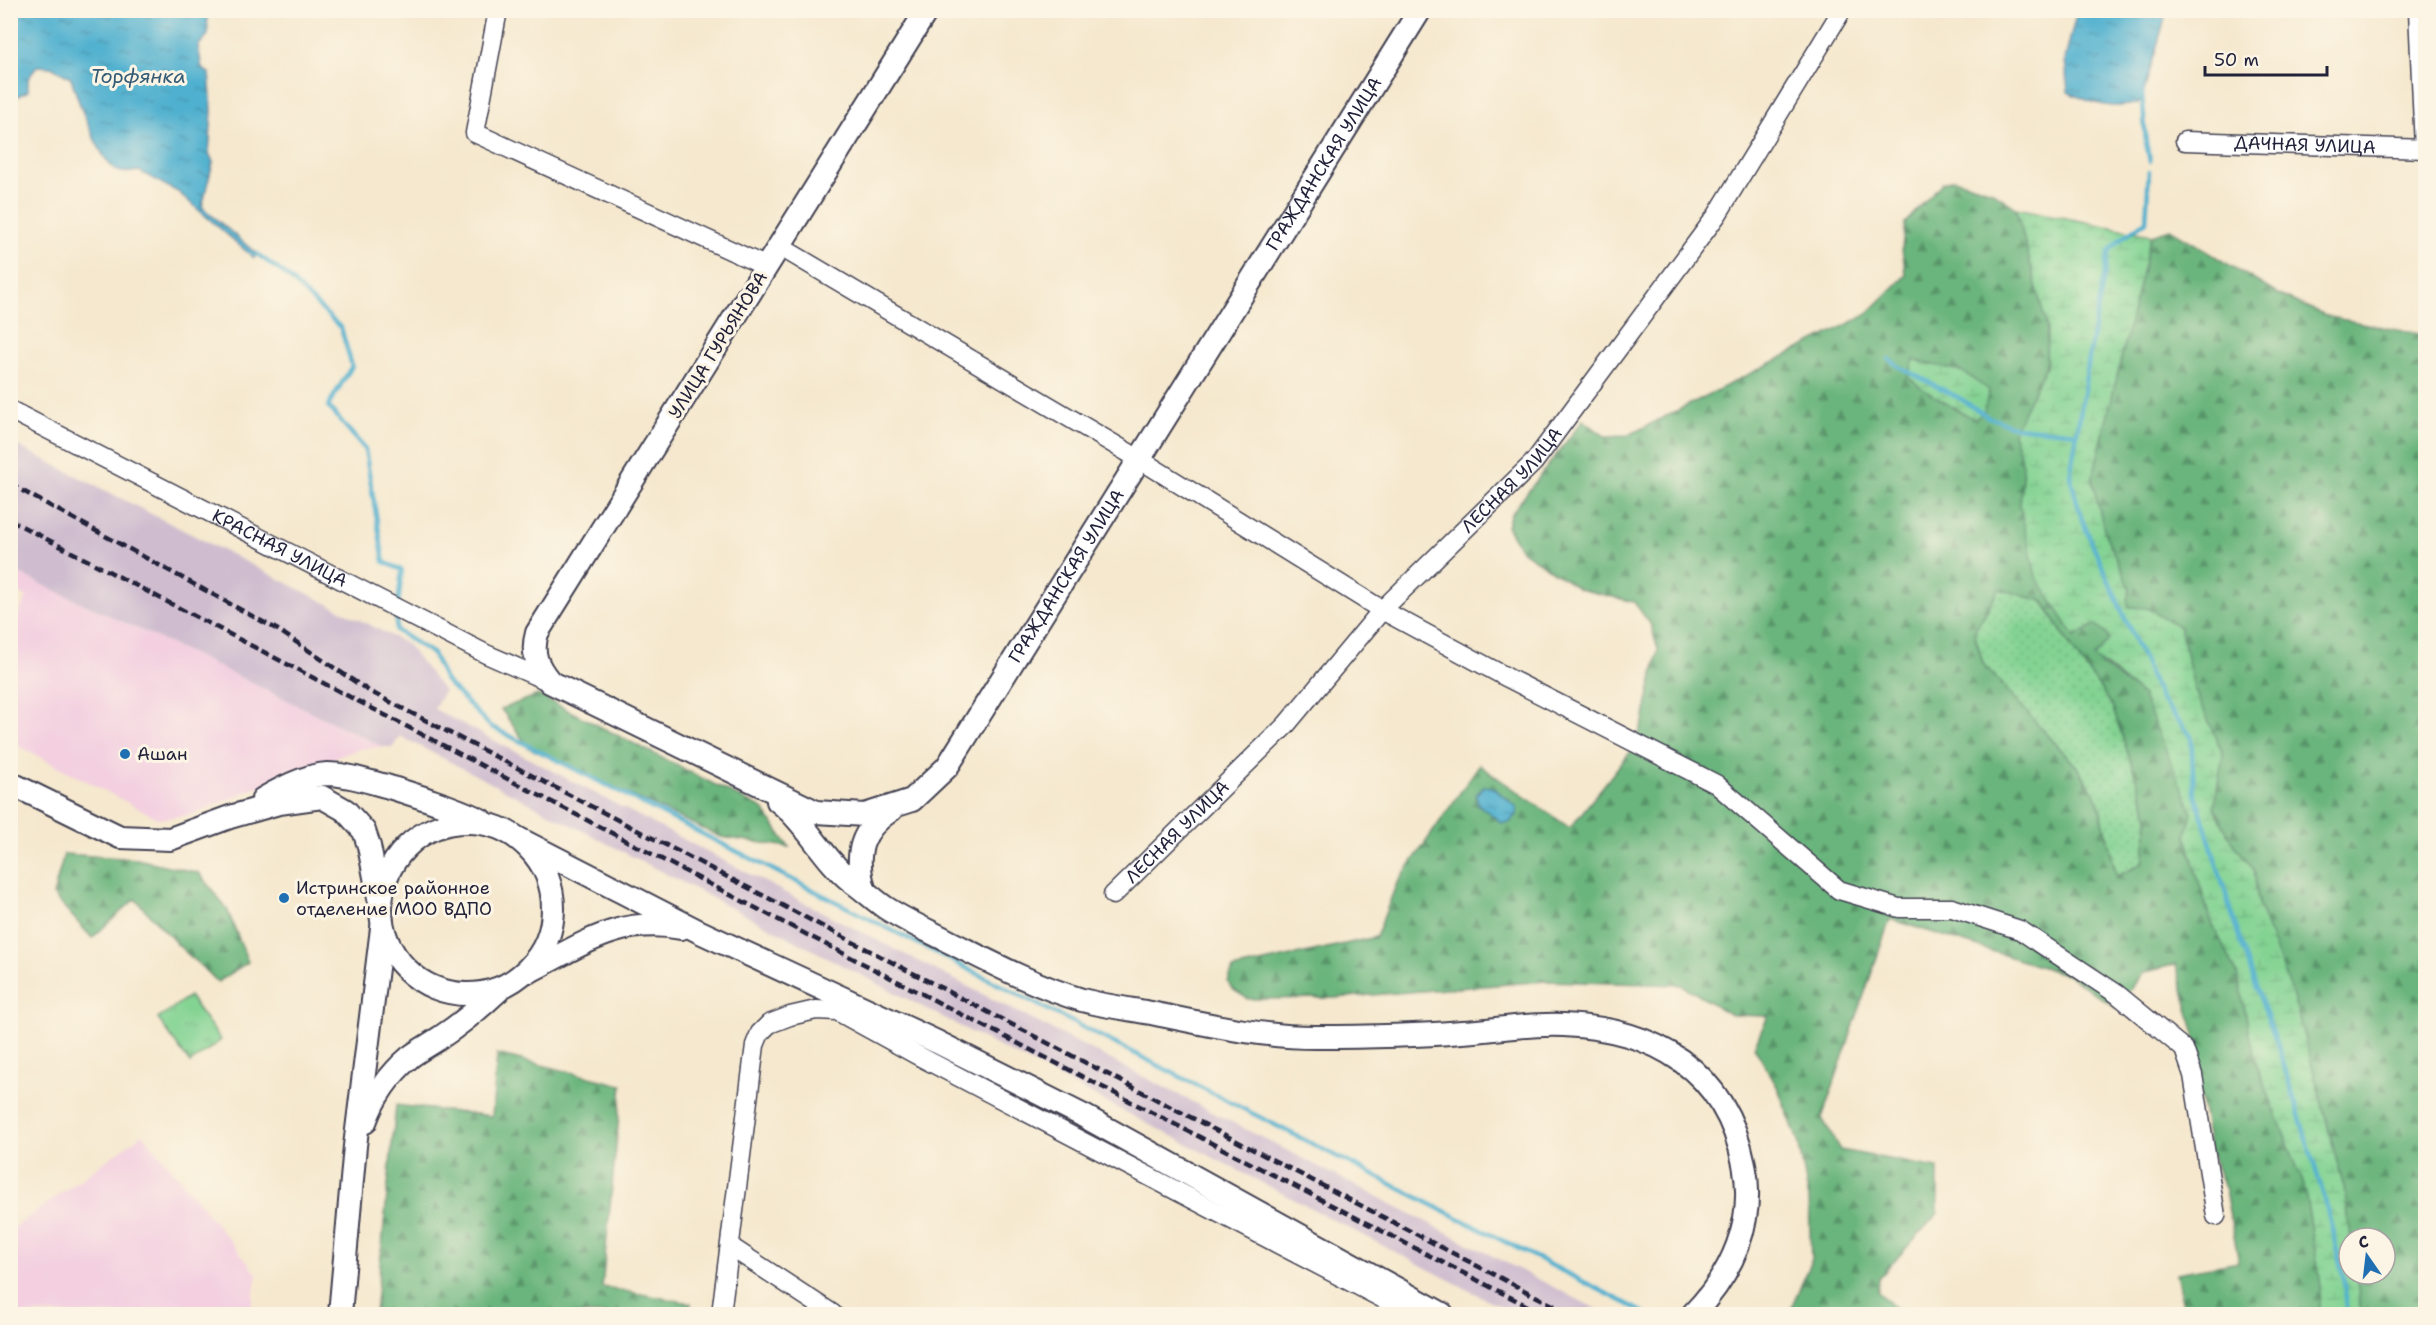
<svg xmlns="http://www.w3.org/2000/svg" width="2436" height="1325" font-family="'Shantell Sans',sans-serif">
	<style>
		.built { fill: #f3cfe0 }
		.railway { fill: #cfbdcf }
		.grass { fill: url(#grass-dots); stroke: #527a67; stroke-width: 1.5 }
		.forest { fill: url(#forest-firs); stroke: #466c5c; stroke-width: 1.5; fill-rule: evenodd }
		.wetland { fill: url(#wetland-marsh); stroke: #527a67; stroke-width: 1.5 }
		.park { fill: url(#park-tufts); stroke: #527a67; stroke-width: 1.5 }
		.water { fill: url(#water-ripples); stroke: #396985; stroke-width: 1.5 }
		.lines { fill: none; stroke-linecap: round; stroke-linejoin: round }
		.stream { stroke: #50b0cf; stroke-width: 4.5 }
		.minor-casing { stroke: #424051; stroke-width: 21 }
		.tertiary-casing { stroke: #424051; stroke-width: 26 }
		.minor { stroke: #fff; stroke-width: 18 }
		.tertiary { stroke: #fff; stroke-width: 22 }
		.rail { stroke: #22223b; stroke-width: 4.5; stroke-dasharray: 9 4.5; stroke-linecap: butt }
		.poi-dot { fill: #1f6fb2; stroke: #fcf5e5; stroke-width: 2 }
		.labels { text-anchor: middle; stroke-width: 6; stroke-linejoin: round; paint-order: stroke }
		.street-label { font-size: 18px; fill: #22223b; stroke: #fcf5e5 }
		.poi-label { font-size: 18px; fill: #22223b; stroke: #fcf5e5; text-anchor: start }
		.water-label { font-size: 20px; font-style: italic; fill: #345b76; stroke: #fcf5e5 }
	</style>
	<defs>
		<pattern id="grass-dots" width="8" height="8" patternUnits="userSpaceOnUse" patternTransform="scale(1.5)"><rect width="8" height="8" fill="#83d393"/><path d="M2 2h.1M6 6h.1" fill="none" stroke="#71b580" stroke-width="1.8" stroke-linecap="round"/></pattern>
		<pattern id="forest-firs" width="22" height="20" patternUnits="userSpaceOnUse" patternTransform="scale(1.5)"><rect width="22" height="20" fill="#6ab57d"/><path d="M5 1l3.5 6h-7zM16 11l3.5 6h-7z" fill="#579368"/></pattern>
		<pattern id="wetland-marsh" width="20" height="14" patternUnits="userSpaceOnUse" patternTransform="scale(1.5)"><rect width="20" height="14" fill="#83d393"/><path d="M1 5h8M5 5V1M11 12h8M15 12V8" fill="none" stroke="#71b580"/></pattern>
		<pattern id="park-tufts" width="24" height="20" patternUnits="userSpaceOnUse" patternTransform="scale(1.5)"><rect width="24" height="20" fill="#83d393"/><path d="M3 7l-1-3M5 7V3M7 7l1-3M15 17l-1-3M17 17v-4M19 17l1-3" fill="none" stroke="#71b580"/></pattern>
		<pattern id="water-ripples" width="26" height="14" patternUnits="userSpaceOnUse" patternTransform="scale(1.5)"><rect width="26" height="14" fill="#50b0cf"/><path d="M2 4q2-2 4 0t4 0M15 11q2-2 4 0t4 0" fill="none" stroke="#428fa9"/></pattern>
	</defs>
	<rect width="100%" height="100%" fill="#fcf5e5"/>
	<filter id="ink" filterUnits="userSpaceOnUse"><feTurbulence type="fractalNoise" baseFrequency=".0167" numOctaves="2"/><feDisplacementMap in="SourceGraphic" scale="12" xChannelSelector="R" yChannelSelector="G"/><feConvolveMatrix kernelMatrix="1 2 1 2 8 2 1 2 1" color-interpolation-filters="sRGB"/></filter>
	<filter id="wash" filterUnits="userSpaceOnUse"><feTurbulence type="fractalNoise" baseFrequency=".008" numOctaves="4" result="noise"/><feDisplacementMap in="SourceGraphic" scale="24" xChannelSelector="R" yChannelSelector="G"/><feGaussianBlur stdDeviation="1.35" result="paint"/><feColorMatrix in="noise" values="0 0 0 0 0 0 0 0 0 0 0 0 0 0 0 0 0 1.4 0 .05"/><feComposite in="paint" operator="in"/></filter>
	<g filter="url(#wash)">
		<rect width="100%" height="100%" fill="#f5e8ce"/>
		<g class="built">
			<path d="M 11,570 L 186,651 L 383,747 L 360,749 L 298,770 L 193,814 L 159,819 L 11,742 L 10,629 L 27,597 L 11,588 Z"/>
			<path d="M 143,1134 L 257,1274 L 250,1314 L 11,1314 L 11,1230 Z"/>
		</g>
		<path class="railway" d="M 10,442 L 407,644 L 444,691 L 434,709 L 799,900 L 1606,1314 L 1515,1314 L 400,736 L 393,747 L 383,747 L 186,651 L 11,570 Z"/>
		<path class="grass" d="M 1999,588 L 2043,601 L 2071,647 L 2112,705 L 2149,817 L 2143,863 L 2117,877 L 2097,797 L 2076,766 L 1983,664 L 1974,632 Z"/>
		<g class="forest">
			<path d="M 1954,179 L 1992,191 L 2016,208 L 2047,328 L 2046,366 L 2013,433 L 2023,464 L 2020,506 L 2058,608 L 2075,637 L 2095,624 L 2104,631 L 2109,640 L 2100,664 L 2143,696 L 2169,753 L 2192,813 L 2186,837 L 2210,919 L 2237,973 L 2256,1062 L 2304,1185 L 2320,1278 L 2320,1314 L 2185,1314 L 2176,1273 L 2239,1262 L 2225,1191 L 2209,1148 L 2197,1077 L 2194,1031 L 2176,964 L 2143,973 L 2116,1008 L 2070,976 L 1890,919 L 1822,1118 L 1840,1150 L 1938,1168 L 1938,1213 L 1879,1278 L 1878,1292 L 1902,1314 L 1788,1314 L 1811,1263 L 1809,1199 L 1798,1141 L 1778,1088 L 1754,1047 L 1768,1016 L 1731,1015 L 1682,985 L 1546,981 L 1334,998 L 1248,999 L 1232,989 L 1228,982 L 1233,969 L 1376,937 L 1396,885 L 1479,765 L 1570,828 L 1634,747 L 1643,722 L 1658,650 L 1651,625 L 1634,602 L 1579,589 L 1521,550 L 1507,527 L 1510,515 L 1583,420 L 1605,436 L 1629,435 L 1866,315 L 1906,275 L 1902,249 L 1905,223 L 1942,183 ZM 1999,589 L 2043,601 L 2071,647 L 2112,705 L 2149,817 L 2143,863 L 2117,877 L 2097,797 L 2076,766 L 1983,664 L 1974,632 Z"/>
			<path d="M 2170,229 L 2279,295 L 2330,317 L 2425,335 L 2425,1314 L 2361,1314 L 2356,1274 L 2385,1274 L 2385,1238 L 2351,1238 L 2344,1188 L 2306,1043 L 2291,990 L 2258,903 L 2254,870 L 2230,839 L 2214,806 L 2223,754 L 2194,688 L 2180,627 L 2147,608 L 2129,607 L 2127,600 L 2130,588 L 2105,534 L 2092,480 L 2151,235 Z"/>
			<path d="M 538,695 L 763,809 L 789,847 L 721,837 L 529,748 L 501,709 Z"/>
			<path d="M 64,854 L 137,859 L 199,873 L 227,909 L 248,962 L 218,982 L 178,945 L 135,899 L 92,938 L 53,895 Z"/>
			<path d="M 497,1054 L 622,1085 L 602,1287 L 691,1303 L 690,1314 L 375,1314 L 396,1105 L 492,1116 Z"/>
		</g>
		<g class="wetland">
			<path d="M 2016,208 L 2151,235 L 2092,480 L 2105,534 L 2130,588 L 2127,600 L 2129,607 L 2147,608 L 2180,627 L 2194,688 L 2223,754 L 2214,806 L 2230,839 L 2254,870 L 2258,903 L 2291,990 L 2306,1043 L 2344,1188 L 2351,1238 L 2349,1238 L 2349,1274 L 2356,1274 L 2361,1314 L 2320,1314 L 2320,1278 L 2304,1185 L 2256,1062 L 2237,973 L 2210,919 L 2186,837 L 2192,812 L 2143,696 L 2094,657 L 2109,640 L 2104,631 L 2095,625 L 2075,637 L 2036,577 L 2020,506 L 2023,464 L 2013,433 L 2046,366 L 2047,328 Z"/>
			<path d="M 1914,360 L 1963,372 L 1989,390 L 1984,411 L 1975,420 L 1927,392 L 1908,377 Z"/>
		</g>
		<path class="park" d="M 189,996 L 221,1040 L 190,1063 L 158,1019 Z"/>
		<g class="water">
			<path d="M 11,10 L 207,11 L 208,35 L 198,46 L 202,69 L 209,73 L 212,111 L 209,153 L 213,162 L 202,207 L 257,254 L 254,258 L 178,192 L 139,171 C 131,172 124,174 116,170 C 99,160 77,98 71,78 L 51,67 L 37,66 L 28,79 L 28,91 L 14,98 L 10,92 Z"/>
			<path d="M 2077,11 L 2167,11 L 2141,102 C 2115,111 2093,104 2068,92 L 2065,59 Z"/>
			<path d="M 1483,786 L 1492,787 L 1517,807 L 1517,815 L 1510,822 L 1502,823 L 1478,804 L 1476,795 Z"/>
		</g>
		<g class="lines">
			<g class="stream">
				<path d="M 2142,91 L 2146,143 L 2150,161"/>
				<path d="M 2149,171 L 2146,221 L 2120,240 L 2109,251 L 2094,327 L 2070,476 L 2082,520 L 2160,698 L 2191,736 L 2194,790 L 2243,950 L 2277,1043 L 2325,1200 L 2343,1276 L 2348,1314"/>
				<path d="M 257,254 L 286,275 L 341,328 L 352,366 L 328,406 L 365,449 L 384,562 L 402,570 L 398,605"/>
				<path d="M 1889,359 L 1900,367 L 1961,399 L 1988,417 L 2016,427 L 2077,433"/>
				<path d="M 397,613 L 396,630 L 433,654 L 445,680 L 490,726 L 1647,1314"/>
			</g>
		</g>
	</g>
	<g filter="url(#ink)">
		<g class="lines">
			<defs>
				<g id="minor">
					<path d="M 498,10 L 475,133 L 767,267"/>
					<path d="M 2418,10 L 2424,149"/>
					<path id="s1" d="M 2185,141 L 2426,149"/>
					<path d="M 779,246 L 1139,459 L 1382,610 L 1508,678 L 1716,784 L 1839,890 L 1899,908 L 1952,908 L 2020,930 L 2117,994 L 2184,1049 L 2193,1075 L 2216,1216"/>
					<path id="s2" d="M 10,410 L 486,654 L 550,682"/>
					<path id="s3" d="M 1113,895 L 1286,725 L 1382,610 L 1534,462 L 1717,215 L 1842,10"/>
					<path d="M 731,1247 L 833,1314"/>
					<path d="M 721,1314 L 755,1045 L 760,1033 L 769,1024 L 790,1016 L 816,1010 L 837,1011 L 917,1055 L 1412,1314"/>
				</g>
				<g id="tertiary">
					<path id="s4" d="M 927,10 L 537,633 C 531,654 537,666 550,682 L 816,812 L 865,815 L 912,800 L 947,767 L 1420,10"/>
					<path d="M 10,783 L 120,837 L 170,839 L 230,817 L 279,803 L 322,797 L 345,810 L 364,831 L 369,846 L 379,898"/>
					<path d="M 263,799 C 280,789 306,775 327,774 C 346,774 367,781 386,786 C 418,796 450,806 481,820"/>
					<path d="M 778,801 C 807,823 823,859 851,881 C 863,889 874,900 886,908 C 906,921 927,930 948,941 C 992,963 1035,986 1082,1000 C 1105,1006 1129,1009 1151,1013 C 1205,1024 1260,1037 1315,1037 C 1364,1037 1414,1036 1462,1032 C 1496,1030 1530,1023 1564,1025 C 1654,1029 1725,1069 1744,1164 C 1756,1221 1732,1274 1693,1314"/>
					<circle cx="467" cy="908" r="86"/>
					<path d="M 519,839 L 698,931 L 937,1042 L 1082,1115 L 1442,1314"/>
					<path d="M 864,889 C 854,853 861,830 891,810"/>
					<path d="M 530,971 C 582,945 620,916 681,928"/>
					<path d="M 365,1122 C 374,1097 390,1074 410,1057 C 419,1050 431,1044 441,1037 C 462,1023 481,1007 499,990"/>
					<path d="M 340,1314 L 355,1146 L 382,928"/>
				</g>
			</defs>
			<use href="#minor" class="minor-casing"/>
			<use href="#tertiary" class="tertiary-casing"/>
			<use href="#minor" class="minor"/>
			<use href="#tertiary" class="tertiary"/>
			<g class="rail">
				<path d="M 10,484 L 278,630 L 369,691 L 1570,1314"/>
				<path d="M 10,520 L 796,929 L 1543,1314"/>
			</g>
		</g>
	</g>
	<g class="poi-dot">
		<circle cx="125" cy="754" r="6"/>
		<circle cx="284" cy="898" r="6"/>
	</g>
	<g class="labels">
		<g class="street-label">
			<text dy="6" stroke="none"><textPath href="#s1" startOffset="120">ДАЧНАЯ УЛИЦА</textPath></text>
			<text dy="6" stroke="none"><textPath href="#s4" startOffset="1942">ГРАЖДАНСКАЯ УЛИЦА</textPath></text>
			<text transform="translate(718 345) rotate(-58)" y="6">УЛИЦА ГУРЬЯНОВА</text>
			<text dy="6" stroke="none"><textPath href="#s3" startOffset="576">ЛЕСНАЯ УЛИЦА</textPath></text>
			<text dy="6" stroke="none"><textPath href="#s2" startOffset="303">КРАСНАЯ УЛИЦА</textPath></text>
			<text dy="6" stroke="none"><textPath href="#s4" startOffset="1456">ГРАЖДАНСКАЯ УЛИЦА</textPath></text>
			<text dy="6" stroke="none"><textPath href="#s3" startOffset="90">ЛЕСНАЯ УЛИЦА</textPath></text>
		</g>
		<g class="poi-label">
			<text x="137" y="760">Ашан</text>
			<text x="296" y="894">Истринское районное<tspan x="296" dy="21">отделение МОО ВДПО</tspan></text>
		</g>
		<g class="water-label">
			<text x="138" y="83">Торфянка</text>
		</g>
	</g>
	<rect width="2436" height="1325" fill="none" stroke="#fcf5e5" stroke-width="36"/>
	<g transform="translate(2367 1256) rotate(346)"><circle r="28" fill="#fcf5e5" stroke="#a5a1a1" stroke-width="1.5"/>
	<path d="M0-4.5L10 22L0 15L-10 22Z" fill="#1f6fb2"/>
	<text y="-9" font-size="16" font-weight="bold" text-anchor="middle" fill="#22223b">С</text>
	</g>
	<path d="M2205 66v9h122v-9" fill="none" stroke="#22223b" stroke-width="3"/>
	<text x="2214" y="66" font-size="18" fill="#22223b" stroke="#fcf5e5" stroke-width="4.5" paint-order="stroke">50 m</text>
</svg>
